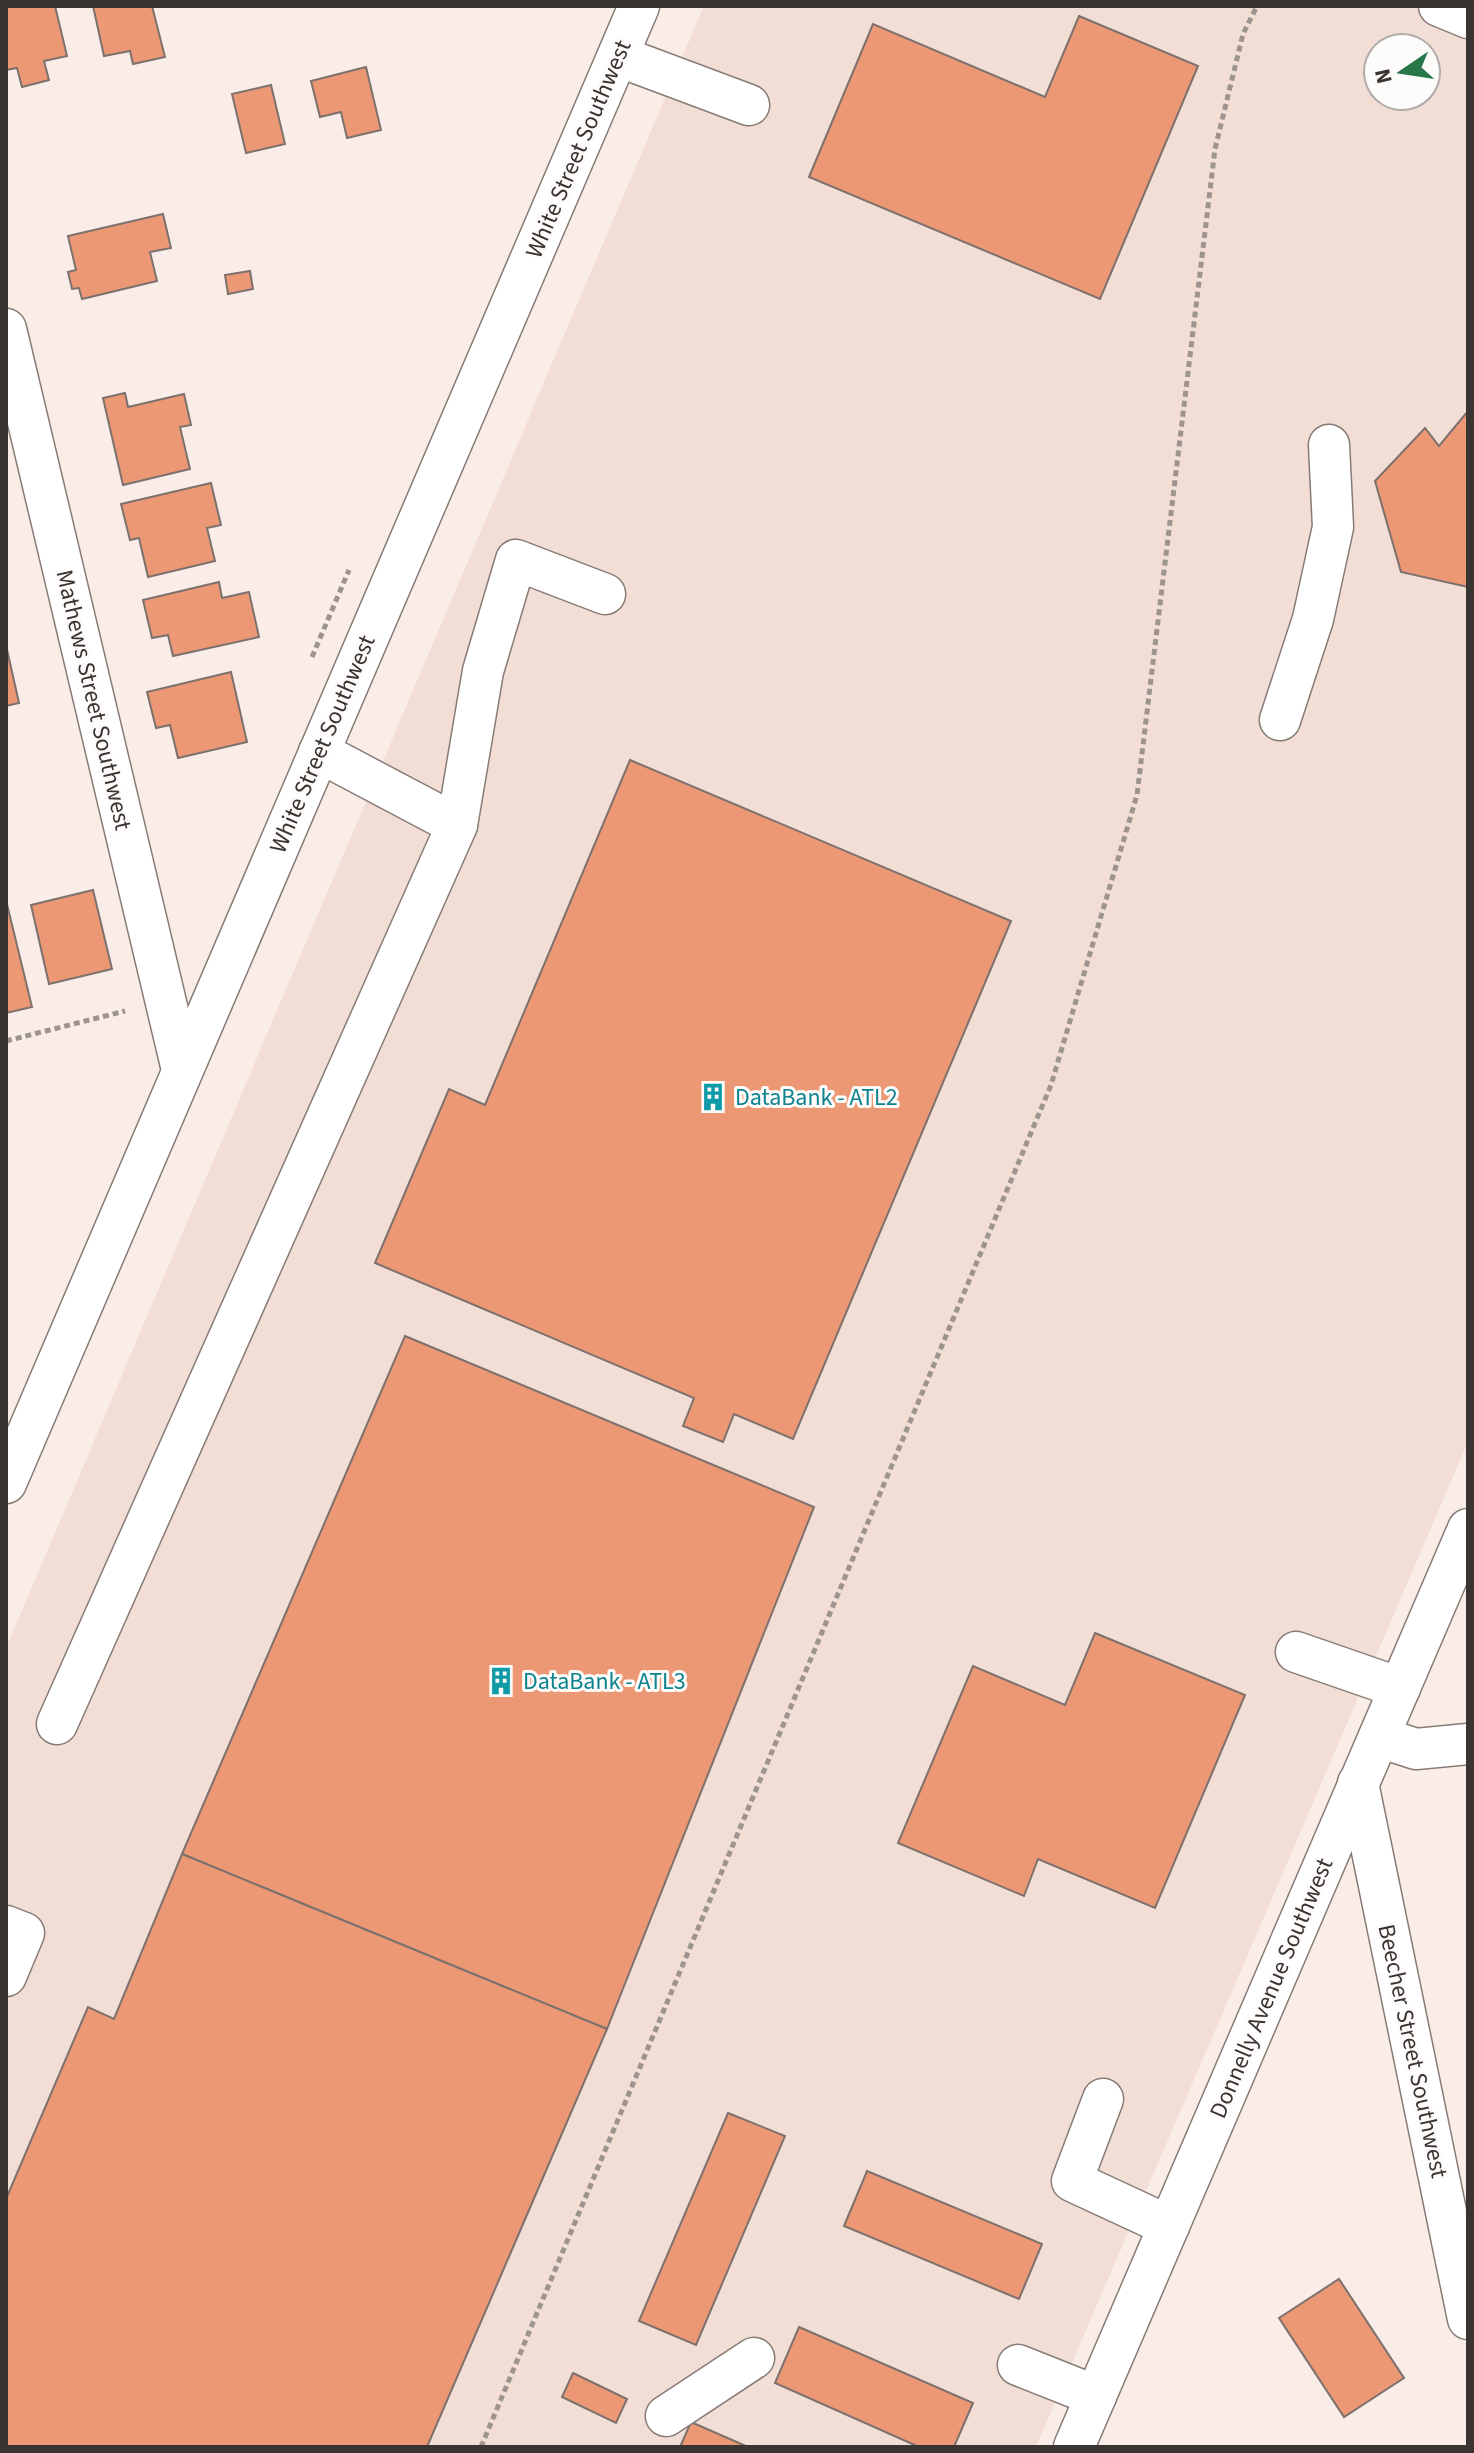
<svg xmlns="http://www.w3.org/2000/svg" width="1474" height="2453" font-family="'Source Sans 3',sans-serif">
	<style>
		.built { fill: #f3ded5; fill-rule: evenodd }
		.building { fill: #ec9875; stroke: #7d716d; stroke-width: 2 }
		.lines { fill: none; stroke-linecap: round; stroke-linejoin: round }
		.minor-casing { stroke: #877b76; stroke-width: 43 }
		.path { stroke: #9d948f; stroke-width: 5; stroke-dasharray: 6 4; stroke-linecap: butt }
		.minor { stroke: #fff; stroke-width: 40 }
		.labels { text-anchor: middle; stroke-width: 6; stroke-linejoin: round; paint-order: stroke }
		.street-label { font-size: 24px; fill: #393432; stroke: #fefcfb }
		.culture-label { font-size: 24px; fill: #0d838f; stroke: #fefcfb; text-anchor: start }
	</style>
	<rect width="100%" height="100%" fill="#faece6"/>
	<path class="built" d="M 704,6 L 1468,6 L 1468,1442 L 1036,2447 L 6,2447 L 6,1648 ZM 1378,48 L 1426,48 L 1426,96 L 1378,96 Z"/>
	<g class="building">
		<path d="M 6,6 L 55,6 L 67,56 L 44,61 L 49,80 L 22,87 L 17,68 L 6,70 Z"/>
		<path d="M 93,6 L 152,6 L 165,57 L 133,64 L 130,51 L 104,56 Z"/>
		<path d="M 1079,16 L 1198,66 L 1100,299 L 809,177 L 873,24 L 1045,97 Z"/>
		<path d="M 366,67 L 381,130 L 347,138 L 341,112 L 320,117 L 311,81 Z"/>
		<path d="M 271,85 L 285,144 L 246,153 L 232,94 Z"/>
		<path d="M 163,214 L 171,248 L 150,252 L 157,281 L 82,299 L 79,288 L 72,289 L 68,272 L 76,270 L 68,236 Z"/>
		<path d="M 250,271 L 253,289 L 228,294 L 225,275 Z"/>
		<path d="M 125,393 L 128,407 L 184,394 L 191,425 L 180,427 L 190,469 L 123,485 L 103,398 Z"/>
		<path d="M 1468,411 L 1468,587 L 1401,572 L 1375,481 L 1425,428 L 1439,446 Z"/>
		<path d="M 211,483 L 221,525 L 207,528 L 215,561 L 148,577 L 139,538 L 130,540 L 121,504 Z"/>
		<path d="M 219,582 L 222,598 L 249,592 L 259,637 L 173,656 L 168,635 L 152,638 L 143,600 Z"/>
		<path d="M 6,645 L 19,703 L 6,706 Z"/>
		<path d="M 231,672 L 247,742 L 178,758 L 170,725 L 156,728 L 147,692 Z"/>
		<path d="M 630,760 L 1011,921 L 793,1439 L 734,1414 L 723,1442 L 683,1426 L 694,1398 L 375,1263 L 449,1089 L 485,1105 Z"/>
		<path d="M 93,890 L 112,969 L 49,984 L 31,905 Z"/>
		<path d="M 6,900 L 32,1007 L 6,1013 Z"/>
		<path d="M 405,1336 L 814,1507 L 607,2029 L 182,1854 Z"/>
		<path d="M 1095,1633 L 1245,1695 L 1155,1908 L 1038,1859 L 1024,1896 L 898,1843 L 973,1666 L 1065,1705 Z"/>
		<path d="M 182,1854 L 607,2029 L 427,2447 L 6,2447 L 6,2199 L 88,2007 L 114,2019 Z"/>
		<path d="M 728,2113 L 785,2136 L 696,2345 L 639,2321 Z"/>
		<path d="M 867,2171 L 1042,2244 L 1019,2299 L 844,2226 Z"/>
		<path d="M 1339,2279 L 1404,2378 L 1344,2417 L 1279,2318 Z"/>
		<path d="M 799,2327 L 973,2403 L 954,2447 L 919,2447 L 775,2383 Z"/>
		<path d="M 573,2373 L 627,2399 L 616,2423 L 562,2397 Z"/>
		<path d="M 691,2422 L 748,2447 L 680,2447 Z"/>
	</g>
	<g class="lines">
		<defs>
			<g id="minor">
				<path d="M 1439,6 L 1468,18"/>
				<path d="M 618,56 L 749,105"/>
				<path d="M 6,329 L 182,1070"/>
				<path d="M 1280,720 L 1313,619 L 1333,527 L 1329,445"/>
				<path d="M 319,752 L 457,825"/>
				<path d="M 6,1483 L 639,6"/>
				<path d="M 1296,1652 L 1400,1688"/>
				<path d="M 57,1724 L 457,825 L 483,671 L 516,560 L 605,594"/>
				<path d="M 1379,1737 L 1416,1749 L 1468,1744"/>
				<path d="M 1358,1783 L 1468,2319"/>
				<path d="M 6,1926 L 24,1933 L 6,1976"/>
				<path d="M 1103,2099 L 1072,2181 L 1169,2226"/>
				<path d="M 1018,2365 L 1096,2396"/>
				<path d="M 666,2416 L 754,2358"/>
				<path d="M 1074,2447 L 1468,1529"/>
			</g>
		</defs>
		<use href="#minor" class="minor-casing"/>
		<g class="path">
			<path d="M 312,657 L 349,570"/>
			<path d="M 6,1041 L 125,1011"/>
			<path d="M 481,2447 L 1051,1085 L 1137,795 L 1215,149 L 1243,34 L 1257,6"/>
		</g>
		<use href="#minor" class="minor"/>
	</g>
	<defs>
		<symbol id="building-bare" viewBox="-9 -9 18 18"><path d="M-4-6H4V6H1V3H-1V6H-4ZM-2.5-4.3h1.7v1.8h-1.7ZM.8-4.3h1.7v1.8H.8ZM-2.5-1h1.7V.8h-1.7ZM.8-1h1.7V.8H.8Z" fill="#0f9aa8" stroke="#fefcfb" stroke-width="2.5" paint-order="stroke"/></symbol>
	</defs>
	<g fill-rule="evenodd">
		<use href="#building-bare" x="693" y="1077" width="40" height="40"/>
		<use href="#building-bare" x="481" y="1661" width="40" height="40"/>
	</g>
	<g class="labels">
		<g class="street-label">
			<text transform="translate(578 149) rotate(-67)" y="8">White Street Southwest</text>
			<text transform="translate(94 700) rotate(77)" y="8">Mathews Street Southwest</text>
			<text transform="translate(322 744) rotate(-67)" y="8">White Street Southwest</text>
			<text transform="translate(1271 1988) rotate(-67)" y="8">Donnelly Avenue Southwest</text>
			<text transform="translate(1413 2051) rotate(78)" y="8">Beecher Street Southwest</text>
		</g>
		<g class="culture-label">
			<text x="735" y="1105">DataBank - ATL2</text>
			<text x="523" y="1689">DataBank - ATL3</text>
		</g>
	</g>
	<rect width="1474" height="2453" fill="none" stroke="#393432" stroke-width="16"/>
	<g transform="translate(1402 72) rotate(257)"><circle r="38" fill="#fefcfb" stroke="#afacab" stroke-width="2"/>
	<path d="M0-6L14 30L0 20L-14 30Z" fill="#277748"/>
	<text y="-12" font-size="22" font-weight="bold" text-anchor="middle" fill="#393432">N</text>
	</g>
</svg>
